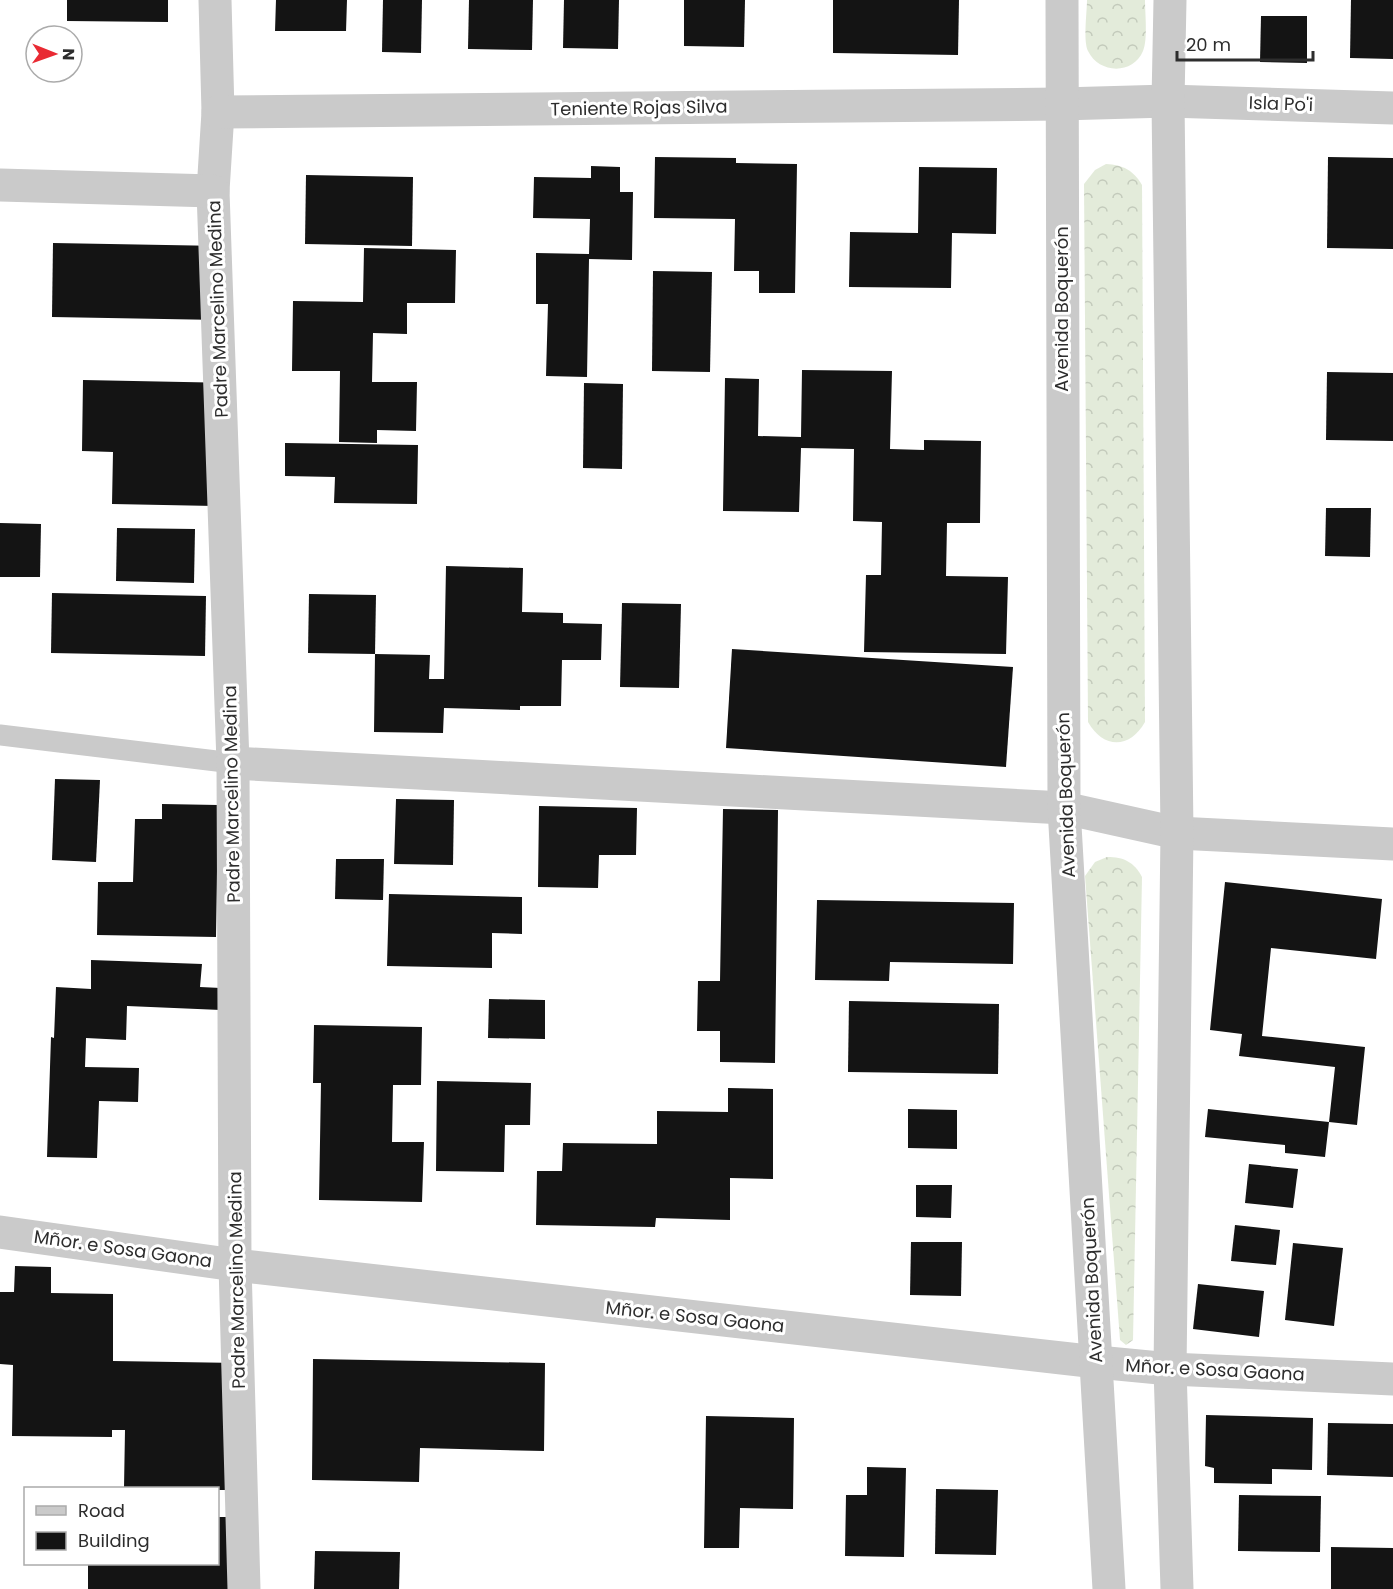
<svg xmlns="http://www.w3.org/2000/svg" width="1393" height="1589" font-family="Poppins,sans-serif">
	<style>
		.forest { fill: url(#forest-crowns) }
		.building { fill: #141414 }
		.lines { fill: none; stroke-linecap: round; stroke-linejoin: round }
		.service { stroke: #cacaca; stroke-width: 21 }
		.minor { stroke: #cacaca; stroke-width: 33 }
		.tertiary { stroke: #cacaca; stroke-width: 33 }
		.labels { text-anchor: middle; stroke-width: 6; stroke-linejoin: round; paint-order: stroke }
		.street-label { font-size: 18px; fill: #2d2d2d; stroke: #fff }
	</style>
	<defs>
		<pattern id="forest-crowns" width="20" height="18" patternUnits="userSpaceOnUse" patternTransform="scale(1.5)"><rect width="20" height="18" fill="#e3ebda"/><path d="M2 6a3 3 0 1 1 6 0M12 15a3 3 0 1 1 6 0" fill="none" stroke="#c3cabb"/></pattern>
	</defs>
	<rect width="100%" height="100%" fill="#fff"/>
	<g class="forest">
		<path d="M 1087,0 L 1145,0 C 1145,13 1148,40 1143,51 C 1133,75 1099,74 1088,51 C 1083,41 1087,12 1087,0 Z"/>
		<path d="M 1106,164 C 1123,165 1133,170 1142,185 L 1145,722 C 1130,749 1103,749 1088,722 L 1084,184 L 1095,170 Z"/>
		<path d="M 1107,857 C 1124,857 1134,862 1142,877 L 1133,1340 L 1126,1345 L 1120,1340 L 1085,876 L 1095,862 Z"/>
	</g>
	<g class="building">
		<path d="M 67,0 L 168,0 L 168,22 L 67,21 Z"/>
		<path d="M 276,0 L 347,0 L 346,31 L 275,31 Z"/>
		<path d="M 383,0 L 422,0 L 421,53 L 382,52 Z"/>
		<path d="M 469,0 L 533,0 L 532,50 L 468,49 Z"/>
		<path d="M 564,0 L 619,0 L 618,49 L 563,48 Z"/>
		<path d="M 684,0 L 745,0 L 744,47 L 684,46 Z"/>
		<path d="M 833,0 L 959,0 L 958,55 L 833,53 Z"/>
		<path d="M 1351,0 L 1393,0 L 1393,59 L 1350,58 Z"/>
		<path d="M 1261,16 L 1307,16 L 1307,63 L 1260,62 Z"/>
		<path d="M 655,157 L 736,158 L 736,163 L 797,164 L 795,293 L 759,293 L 759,271 L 734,271 L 735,219 L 654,218 Z"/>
		<path d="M 1328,157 L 1393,158 L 1393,249 L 1327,248 Z"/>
		<path d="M 591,166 L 620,167 L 620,192 L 633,192 L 632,260 L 589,259 L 587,377 L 546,376 L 548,304 L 536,304 L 536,253 L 589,254 L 590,219 L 533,218 L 534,177 L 591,178 Z"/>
		<path d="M 919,167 L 997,168 L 996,234 L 952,233 L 951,288 L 849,287 L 850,232 L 918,233 Z"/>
		<path d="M 306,175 L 413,177 L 412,246 L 305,244 Z"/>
		<path d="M 53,243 L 222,246 L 220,320 L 52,317 Z"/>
		<path d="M 364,248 L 456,250 L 455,303 L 407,303 L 407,334 L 373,333 L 372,382 L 417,382 L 416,431 L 377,430 L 377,443 L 339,442 L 340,371 L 292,371 L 293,301 L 363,302 Z"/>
		<path d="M 653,271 L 712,272 L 710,372 L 652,371 Z"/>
		<path d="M 802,370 L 892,371 L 890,449 L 924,450 L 924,440 L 981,441 L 980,523 L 947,523 L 946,576 L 1008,577 L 1006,654 L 864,652 L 866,575 L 881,575 L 882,522 L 853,521 L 854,449 L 801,448 L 799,512 L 723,511 L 725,378 L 759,379 L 758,436 L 801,437 Z"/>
		<path d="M 1327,372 L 1393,373 L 1393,441 L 1326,440 Z"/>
		<path d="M 83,380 L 234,383 L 215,506 L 112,504 L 113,452 L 82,451 Z"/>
		<path d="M 584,383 L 623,384 L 622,469 L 583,468 Z"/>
		<path d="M 285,443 L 418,445 L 417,504 L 334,503 L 335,477 L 285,476 Z"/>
		<path d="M 1326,508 L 1371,508 L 1370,557 L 1325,556 Z"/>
		<path d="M 0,523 L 41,524 L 40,577 L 0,577 Z"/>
		<path d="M 117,528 L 195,529 L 194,583 L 116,581 Z"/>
		<path d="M 446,566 L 523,568 L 522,612 L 563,613 L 563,623 L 602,624 L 601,660 L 562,660 L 561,706 L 520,706 L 520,710 L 444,708 L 443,733 L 374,732 L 375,654 L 430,655 L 429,679 L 444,679 Z"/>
		<path d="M 52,593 L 206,596 L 205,656 L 51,653 Z"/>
		<path d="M 309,594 L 376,595 L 375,654 L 308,653 Z"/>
		<path d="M 622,603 L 681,604 L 679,688 L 620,687 Z"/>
		<path d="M 732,649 L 1013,667 L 1006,767 L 726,748 Z"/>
		<path d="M 55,779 L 100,780 L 96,862 L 52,860 Z"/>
		<path d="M 396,799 L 454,800 L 453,865 L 394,864 Z"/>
		<path d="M 162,804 L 218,805 L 216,937 L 97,935 L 98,882 L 133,882 L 135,819 L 162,819 Z"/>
		<path d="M 539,806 L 637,808 L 636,855 L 599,855 L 598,888 L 538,887 Z"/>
		<path d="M 723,809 L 778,810 L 775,1063 L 720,1062 L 720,1031 L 697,1031 L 698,981 L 720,981 Z"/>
		<path d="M 336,859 L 384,859 L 383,900 L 335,899 Z"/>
		<path d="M 1225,882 L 1382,899 L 1376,959 L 1271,948 L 1262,1036 L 1365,1047 L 1357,1125 L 1329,1122 L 1335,1067 L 1239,1056 L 1242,1034 L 1210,1030 Z"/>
		<path d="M 389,894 L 522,897 L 522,934 L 492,933 L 492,968 L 387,966 Z"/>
		<path d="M 817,900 L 1014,903 L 1013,964 L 890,962 L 889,981 L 815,980 Z"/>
		<path d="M 91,960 L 202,964 L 200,987 L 221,988 L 221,1010 L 127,1006 L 126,1040 L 86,1038 L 85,1067 L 139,1068 L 138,1102 L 99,1101 L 97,1158 L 47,1157 L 51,1037 L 54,1038 L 56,987 L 91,989 Z"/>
		<path d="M 489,999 L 545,1000 L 545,1039 L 488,1038 Z"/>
		<path d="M 849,1001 L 999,1004 L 998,1074 L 848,1072 Z"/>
		<path d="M 314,1025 L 422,1027 L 421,1085 L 393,1085 L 392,1142 L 424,1142 L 422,1202 L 319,1200 L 321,1083 L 313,1083 Z"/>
		<path d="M 437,1081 L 531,1083 L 530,1125 L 505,1125 L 504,1172 L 436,1171 Z"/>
		<path d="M 728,1088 L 773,1089 L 773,1179 L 730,1178 L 730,1220 L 656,1218 L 655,1227 L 536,1225 L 537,1171 L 562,1171 L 563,1143 L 657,1144 L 657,1111 L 728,1112 Z"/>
		<path d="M 908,1109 L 957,1110 L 957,1149 L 908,1148 Z"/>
		<path d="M 1208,1109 L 1329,1122 L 1325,1157 L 1285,1153 L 1285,1145 L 1205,1137 Z"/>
		<path d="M 1249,1164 L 1298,1169 L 1293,1208 L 1245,1203 Z"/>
		<path d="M 916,1185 L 952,1185 L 951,1218 L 916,1217 Z"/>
		<path d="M 1235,1225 L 1280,1230 L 1276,1265 L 1231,1261 Z"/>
		<path d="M 911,1242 L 962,1242 L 961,1296 L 910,1295 Z"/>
		<path d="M 1293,1243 L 1343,1248 L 1334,1326 L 1285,1320 Z"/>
		<path d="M 15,1266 L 51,1267 L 51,1293 L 113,1294 L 113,1361 L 239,1363 L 229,1490 L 218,1490 L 218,1488 L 124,1488 L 125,1430 L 112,1430 L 112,1437 L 12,1436 L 13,1365 L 0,1364 L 0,1292 L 14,1292 Z"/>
		<path d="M 1198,1284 L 1264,1291 L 1259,1337 L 1193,1329 Z"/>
		<path d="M 313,1359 L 545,1363 L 544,1451 L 420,1448 L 419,1482 L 312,1480 Z"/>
		<path d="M 1206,1415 L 1313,1418 L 1312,1470 L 1272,1469 L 1272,1484 L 1214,1483 L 1214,1468 L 1205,1466 Z"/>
		<path d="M 706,1416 L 794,1418 L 793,1509 L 740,1508 L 739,1548 L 704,1548 Z"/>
		<path d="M 1328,1423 L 1393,1424 L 1393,1477 L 1327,1475 Z"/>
		<path d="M 867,1467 L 906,1468 L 904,1557 L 845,1556 L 846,1495 L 867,1495 Z"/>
		<path d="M 936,1489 L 998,1490 L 996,1555 L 935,1554 Z"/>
		<path d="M 1239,1495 L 1321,1496 L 1320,1552 L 1238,1551 Z"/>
		<path d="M 218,1517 L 255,1517 L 232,1589 L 88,1589 L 88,1564 L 218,1564 Z"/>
		<path d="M 1331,1547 L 1393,1548 L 1393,1589 L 1331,1589 Z"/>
		<path d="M 315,1551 L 400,1552 L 399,1589 L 314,1589 Z"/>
	</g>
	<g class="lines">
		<path class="service" d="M 0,735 L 233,763"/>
		<g class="minor">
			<path d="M 215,0 L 218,112 L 213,191 L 233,763 L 235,1265 L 244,1589"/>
			<path d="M 218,112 L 1061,104 L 1168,101 L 1393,108"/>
			<path d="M 0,185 L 213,191"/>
			<path d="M 233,763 L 1064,808 L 1177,833 L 1393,844"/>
			<path d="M 0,1232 L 235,1265 L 1097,1362 L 1170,1369 L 1393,1379"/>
		</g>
		<g class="tertiary">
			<path d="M 1062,0 L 1064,808 L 1109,1589"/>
			<path d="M 1170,0 L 1168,101 L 1177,833 L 1170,1369 L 1177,1589"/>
		</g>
	</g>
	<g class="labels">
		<g class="street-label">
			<text transform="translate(1281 104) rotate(2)" y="6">Isla Po'i</text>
			<text transform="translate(639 108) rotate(-1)" y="6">Teniente Rojas Silva</text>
			<text transform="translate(218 309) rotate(-92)" y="6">Padre Marcelino Medina</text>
			<text transform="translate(1062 309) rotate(-90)" y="6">Avenida Boquerón</text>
			<text transform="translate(232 794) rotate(-91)" y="6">Padre Marcelino Medina</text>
			<text transform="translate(1066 795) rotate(-92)" y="6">Avenida Boquerón</text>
			<text transform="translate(123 1249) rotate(8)" y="6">Mñor. e Sosa Gaona</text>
			<text transform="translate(237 1280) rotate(-91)" y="6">Padre Marcelino Medina</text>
			<text transform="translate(1092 1280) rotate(-93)" y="6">Avenida Boquerón</text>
			<text transform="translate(695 1317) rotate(6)" y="6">Mñor. e Sosa Gaona</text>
			<text transform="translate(1215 1370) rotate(3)" y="6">Mñor. e Sosa Gaona</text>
		</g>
	</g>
	<rect x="24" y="1487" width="195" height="78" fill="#ffffff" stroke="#ababab" stroke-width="1.5"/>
	<rect x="36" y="1506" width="30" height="9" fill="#cacaca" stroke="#ababab" stroke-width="1.5"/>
	<text x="78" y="1517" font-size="18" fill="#2d2d2d">Road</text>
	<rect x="36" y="1532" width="30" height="18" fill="#141414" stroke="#ababab" stroke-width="1.5"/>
	<text x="78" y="1547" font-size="18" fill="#2d2d2d">Building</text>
	<g transform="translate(54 54) rotate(91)"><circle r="28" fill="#ffffff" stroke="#ababab" stroke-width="1.5"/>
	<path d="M0-4.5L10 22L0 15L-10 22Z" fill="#e92a33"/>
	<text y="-9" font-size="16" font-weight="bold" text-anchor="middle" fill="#2d2d2d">N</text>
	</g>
	<path d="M1177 51v9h136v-9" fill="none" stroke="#2d2d2d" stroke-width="3"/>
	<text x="1186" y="51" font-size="18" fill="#2d2d2d" stroke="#ffffff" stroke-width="4.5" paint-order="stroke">20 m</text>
</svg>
